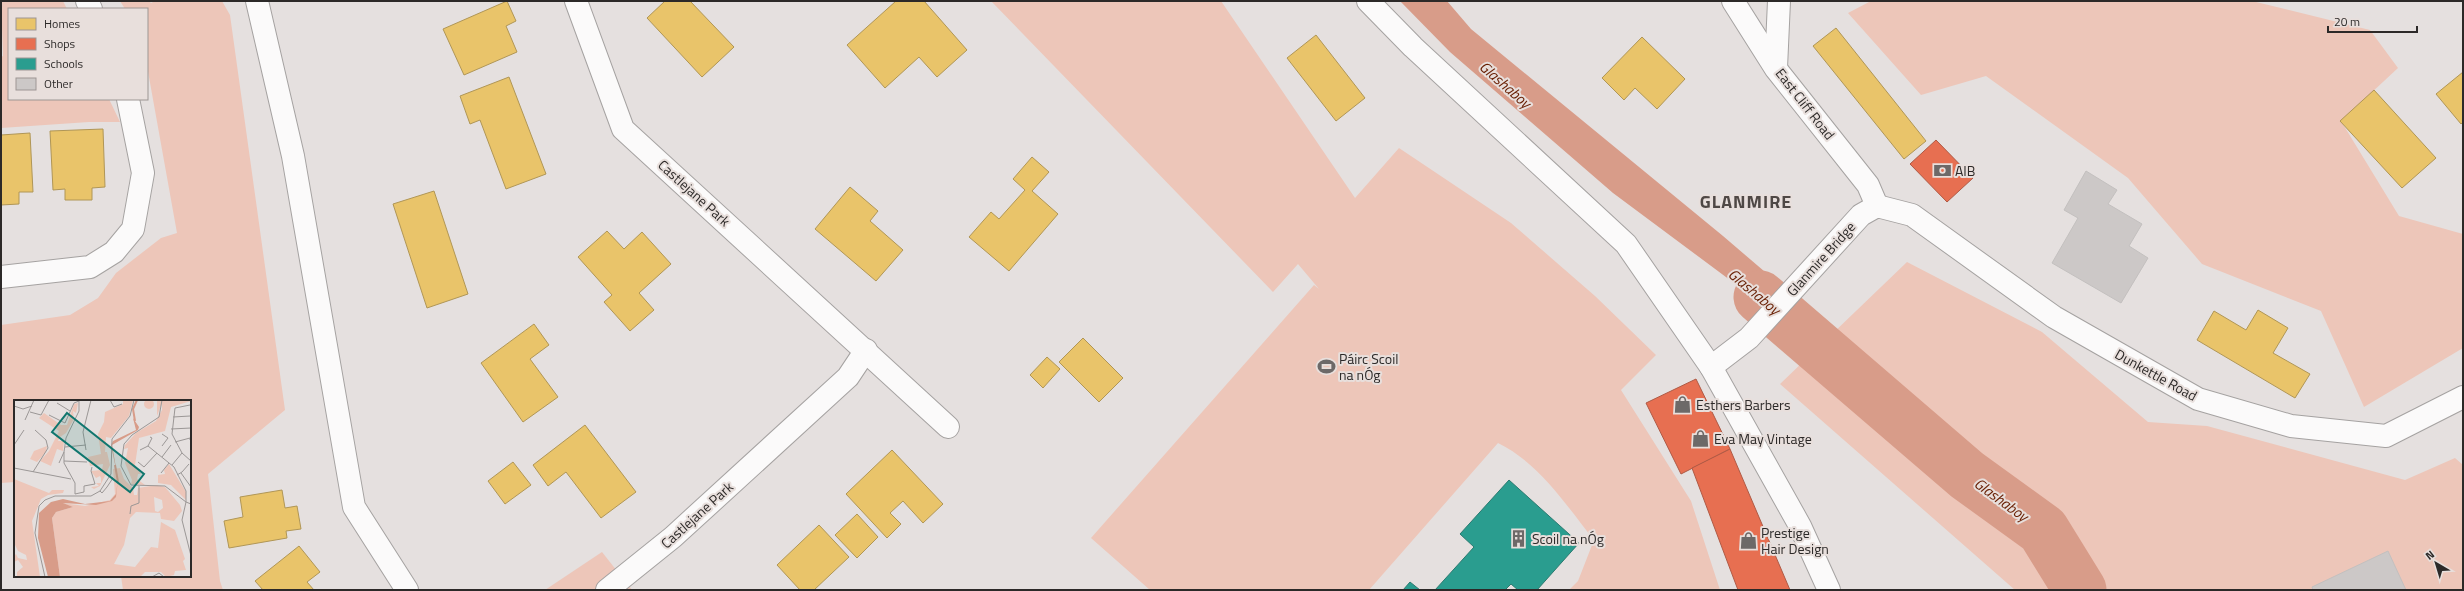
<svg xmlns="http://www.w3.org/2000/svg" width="2464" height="591" font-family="'Titillium Web',sans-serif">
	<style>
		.green { fill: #edc6b9 }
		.water { fill: #d89c89 }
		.homes { fill: #e9c46a; stroke: #b09656 }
		.shops { fill: #e76f51; stroke: #af5a45 }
		.schools { fill: #2a9d8f; stroke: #2b7a70 }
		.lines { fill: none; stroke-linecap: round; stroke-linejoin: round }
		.river { stroke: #d89c89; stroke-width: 53 }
		.building { fill: #ccc8c7; stroke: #c3c0bf }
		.minor-casing { stroke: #a5a2a1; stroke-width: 24 }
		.tertiary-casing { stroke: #a5a2a1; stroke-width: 24 }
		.secondary-casing { stroke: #a5a2a1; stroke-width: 24 }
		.minor { stroke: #fbfafa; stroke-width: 22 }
		.tertiary { stroke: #fbfafa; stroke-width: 22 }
		.secondary { stroke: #fbfafa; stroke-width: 22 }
		.labels { text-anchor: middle; stroke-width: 4; stroke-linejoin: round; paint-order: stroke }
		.street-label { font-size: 14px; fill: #2c2928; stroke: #e8dfdc }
		.poi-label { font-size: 14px; fill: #2c2928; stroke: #e8dfdc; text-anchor: start }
		.water-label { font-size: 15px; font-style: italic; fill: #671d00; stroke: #e8dfdc }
		.district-label { font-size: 18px; font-weight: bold; letter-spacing: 1px; fill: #4f4845; stroke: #e8dfdc }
		.inset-river { fill: none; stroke: #d89c89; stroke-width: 2 }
		.inset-road { fill: none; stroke: #9b9796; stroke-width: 1 }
		.view { fill: #0f766e; fill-opacity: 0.15; stroke: #0f766e; stroke-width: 2 }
		.inset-edge { fill: none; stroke: #2c2928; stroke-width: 2 }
	</style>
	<rect width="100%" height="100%" fill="#e5e0df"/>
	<g class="green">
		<path d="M 1,1 L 63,1 L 67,9 L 9,9 L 9,99 L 109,99 L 120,122 L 89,122 L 1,128 L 1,57 L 3,56 Z"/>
		<path d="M 120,1 L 149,1 L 151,3 L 155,1 L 222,1 L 230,15 L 285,410 L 208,474 L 220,581 L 223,590 L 123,590 L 121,576 L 190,576 L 190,401 L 15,401 L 15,482 L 1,483 L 1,325 L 70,315 L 98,298 L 116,273 L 161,238 L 177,233 L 147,66 L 147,9 L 125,9 Z"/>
		<path d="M 991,1 L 1221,1 L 1355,198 L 1399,148 L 1511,223 L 1595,296 L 1656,355 L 1621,390 L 1691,501 L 1720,590 L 1569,590 L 1578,581 L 1594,540 C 1566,505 1539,463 1498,443 L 1369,590 L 1150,590 L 1091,538 L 1314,285 L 1319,289 L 1298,264 L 1273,292 Z"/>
		<path d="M 1871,1 L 2252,1 L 2370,30 L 2398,68 L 2341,121 L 2399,216 L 2463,234 L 2463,348 L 2364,407 L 2321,311 L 2202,264 L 2128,178 L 1986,76 L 1921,95 L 1848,13 Z"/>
		<path d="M 1907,262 L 2042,332 L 2148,422 L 2207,426 L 2405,480 L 2455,458 L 2463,465 L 2463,590 L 2015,590 L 1780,384 Z"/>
		<path d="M 602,552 L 632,590 L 545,590 Z"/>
	</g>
	<path class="water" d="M 1400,1 L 1447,1 L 1471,29 L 1723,236 L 1918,403 L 2032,505 L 2096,590 L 2077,590 L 2021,515 L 1816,344 L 1613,193 L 1450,52 Z"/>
	<g class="homes">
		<path d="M 507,1 L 516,21 L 506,26 L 517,52 L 464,75 L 443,29 Z"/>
		<path d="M 665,1 L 690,1 L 734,47 L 702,77 L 647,18 Z"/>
		<path d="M 896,1 L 924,1 L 967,50 L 937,77 L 919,57 L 885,88 L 847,45 Z"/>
		<path d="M 1836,28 L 1926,141 L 1904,159 L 1813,46 Z"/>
		<path d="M 1316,35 L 1365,98 L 1336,121 L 1287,58 Z"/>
		<path d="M 1642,37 L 1685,79 L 1657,109 L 1635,88 L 1624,100 L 1602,78 Z"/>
		<path d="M 2463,72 L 2463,122 L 2461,124 L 2436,94 Z"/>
		<path d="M 509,77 L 546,174 L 506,189 L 480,120 L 470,124 L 460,96 Z"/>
		<path d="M 2374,90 L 2436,158 L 2402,188 L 2340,121 Z"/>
		<path d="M 103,129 L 105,187 L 92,188 L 92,200 L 65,200 L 65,189 L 53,190 L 50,131 Z"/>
		<path d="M 30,133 L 33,192 L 19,192 L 19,204 L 1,205 L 1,135 Z"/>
		<path d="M 1032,157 L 1049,172 L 1032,191 L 1058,214 L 1009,271 L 969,237 L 991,212 L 999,219 L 1025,190 L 1013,179 Z"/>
		<path d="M 850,187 L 878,211 L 870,221 L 903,250 L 876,281 L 815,229 Z"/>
		<path d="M 434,191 L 468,294 L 427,308 L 393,204 Z"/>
		<path d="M 607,231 L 624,249 L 642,232 L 671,264 L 639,293 L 654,310 L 630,331 L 604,302 L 612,295 L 578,257 Z"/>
		<path d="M 2258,310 L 2288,328 L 2273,353 L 2310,374 L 2295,398 L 2197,340 L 2214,311 L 2246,330 Z"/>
		<path d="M 534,324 L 549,345 L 530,359 L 558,397 L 523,422 L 481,363 Z"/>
		<path d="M 1083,338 L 1123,378 L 1099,402 L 1059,362 Z"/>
		<path d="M 1047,357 L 1060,369 L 1043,388 L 1030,375 Z"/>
		<path d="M 585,425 L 636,492 L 601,518 L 566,472 L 548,486 L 533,465 Z"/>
		<path d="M 892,450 L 943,504 L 923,523 L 903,501 L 890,513 L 901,524 L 887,538 L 846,494 Z"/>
		<path d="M 513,462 L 531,485 L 505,504 L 488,481 Z"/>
		<path d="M 282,490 L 285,508 L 297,506 L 301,529 L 286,531 L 287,538 L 229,548 L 224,521 L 243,517 L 240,497 Z"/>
		<path d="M 857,514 L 878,537 L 857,558 L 835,535 Z"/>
		<path d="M 819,525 L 849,557 L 814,590 L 800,590 L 777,565 Z"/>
		<path d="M 299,546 L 320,572 L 307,582 L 314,590 L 263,590 L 255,581 Z"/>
	</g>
	<g class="shops">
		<path d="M 1936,140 L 1973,178 L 1947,202 L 1910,164 Z"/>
		<path d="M 1696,379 L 1730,449 L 1681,474 L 1646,403 Z"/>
		<path d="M 1730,449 L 1790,590 L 1738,590 L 1692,468 Z"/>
	</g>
	<g class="schools">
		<path d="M 1509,480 L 1579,543 L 1537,590 L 1518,590 L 1511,584 L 1505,590 L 1435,590 L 1474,547 L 1460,534 Z"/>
		<path d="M 1410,582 L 1420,590 L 1403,590 Z"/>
	</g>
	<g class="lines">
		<path class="river" d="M 1760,297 L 1967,475 L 2043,530 L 2080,590"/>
	</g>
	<g class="building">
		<path d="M 2086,171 L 2117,190 L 2108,204 L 2142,224 L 2129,246 L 2148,258 L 2121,303 L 2052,263 L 2078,218 L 2064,210 Z"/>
		<path d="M 2388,551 L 2406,590 L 2313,590 L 2312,587 Z"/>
	</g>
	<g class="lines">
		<defs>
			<g id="minor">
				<path d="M 87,1 L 91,9"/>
				<path d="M 576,1 L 623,129 L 948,427"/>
				<path d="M 1733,1 L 1776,69 L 1868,185 L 1877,206"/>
				<path d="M 1776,68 L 1779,1"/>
				<path d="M 1,277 L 90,267 L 114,252 L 133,229 L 143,173 L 128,99"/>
				<path d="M 607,590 L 673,537 L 848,377 L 866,350"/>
			</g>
			<g id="tertiary">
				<path d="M 257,1 L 293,156 L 354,507 L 407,590"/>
				<path d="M 1711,367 L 1749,338 L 1861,215 L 1877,206 L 1912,215 L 2054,317 L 2198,399 L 2291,426 L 2386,436 L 2463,397"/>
			</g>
			<path id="secondary" d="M 1368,1 L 1413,47 L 1626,244 L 1711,367 L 1800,526 L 1829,590"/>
		</defs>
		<use href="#minor" class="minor-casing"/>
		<use href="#tertiary" class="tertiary-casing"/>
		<use href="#secondary" class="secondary-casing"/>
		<use href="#minor" class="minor"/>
		<use href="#tertiary" class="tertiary"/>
		<use href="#secondary" class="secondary"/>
	</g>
	<defs>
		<symbol id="bank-bare" viewBox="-9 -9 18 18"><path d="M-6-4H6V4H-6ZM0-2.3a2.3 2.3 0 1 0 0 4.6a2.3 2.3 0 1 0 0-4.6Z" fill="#6d6968" stroke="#e8dfdc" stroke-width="2.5" paint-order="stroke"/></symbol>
		<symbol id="stadium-bare" viewBox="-9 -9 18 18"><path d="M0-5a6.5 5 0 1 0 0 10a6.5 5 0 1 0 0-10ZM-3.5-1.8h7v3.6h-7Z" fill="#6d6968" stroke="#e8dfdc" stroke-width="2.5" paint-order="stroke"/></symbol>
		<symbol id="shop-bare" viewBox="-9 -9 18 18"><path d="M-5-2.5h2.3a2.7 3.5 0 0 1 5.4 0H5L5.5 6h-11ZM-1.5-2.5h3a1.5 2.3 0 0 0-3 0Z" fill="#6d6968" stroke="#e8dfdc" stroke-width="2.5" paint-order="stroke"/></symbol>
		<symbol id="building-bare" viewBox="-9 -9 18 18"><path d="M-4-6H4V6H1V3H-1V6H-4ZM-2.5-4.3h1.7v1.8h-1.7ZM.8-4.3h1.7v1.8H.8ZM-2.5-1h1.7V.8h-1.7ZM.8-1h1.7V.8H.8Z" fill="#6d6968" stroke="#e8dfdc" stroke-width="2.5" paint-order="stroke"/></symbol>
	</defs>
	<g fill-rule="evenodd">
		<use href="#bank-bare" x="1930" y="158" width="25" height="25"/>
		<use href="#stadium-bare" x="1314" y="354" width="25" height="25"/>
		<use href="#shop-bare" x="1670" y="392" width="25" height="25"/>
		<use href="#shop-bare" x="1688" y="426" width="25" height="25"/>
		<use href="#building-bare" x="1506" y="526" width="25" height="25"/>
		<use href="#shop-bare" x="1736" y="528" width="25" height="25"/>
	</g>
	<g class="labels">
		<g class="street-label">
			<text transform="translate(1805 104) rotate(52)" y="5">East Cliff Road</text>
			<text transform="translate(694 193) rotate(42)" y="5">Castlejane Park</text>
			<text transform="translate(1821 259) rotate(-48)" y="5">Glanmire Bridge</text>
			<text transform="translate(2156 375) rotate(29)" y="5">Dunkettle Road</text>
			<text transform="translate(697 515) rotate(-42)" y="5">Castlejane Park</text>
		</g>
		<g class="poi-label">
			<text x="1955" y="176">AIB</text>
			<text x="1339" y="364">Páirc Scoil<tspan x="1339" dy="16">na nÓg</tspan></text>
			<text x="1696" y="410">Esthers Barbers</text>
			<text x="1714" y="444">Eva May Vintage</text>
			<text x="1761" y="538">Prestige<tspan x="1761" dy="16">Hair Design</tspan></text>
			<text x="1532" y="544">Scoil na nÓg</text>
		</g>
		<g class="water-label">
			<text transform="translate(1505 85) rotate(41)" y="5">Glashaboy</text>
			<text transform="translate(1754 292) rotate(40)" y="5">Glashaboy</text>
			<text transform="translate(2001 500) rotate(36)" y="5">Glashaboy</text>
		</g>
		<g class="district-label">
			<text x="1746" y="208">GLANMIRE</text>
		</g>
	</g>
	<g transform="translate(14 400)">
		<rect width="177" height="177" fill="#e5e0df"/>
		<path d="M130 4a5 5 0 1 1 10 0a5 5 0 1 1-10 0ZM 109,0 L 119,0 L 115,16 L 97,38 L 92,37 L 91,52 L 93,52 L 96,65 L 86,86 L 80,89 L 77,87 L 85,86 L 82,83 L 87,83 L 87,78 L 86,76 L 82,78 L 77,71 L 88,70 L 89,64 L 76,66 L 74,57 L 87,54 L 84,34 L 90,22 L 91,12 L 109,4 ZM 143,0 L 177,1 L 157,7 L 151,31 L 125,38 L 121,65 L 127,74 L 124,74 L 123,79 L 131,85 L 117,84 L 118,80 L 111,63 L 114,48 L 110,49 L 111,45 L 122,33 L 142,21 L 148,10 L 148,3 L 143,16 ZM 64,3 L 62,13 L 59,11 L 60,19 L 52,33 L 46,37 L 44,41 L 50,41 L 49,51 L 43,49 L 37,66 L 26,61 L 35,51 L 45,31 L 25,18 L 30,13 L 47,25 L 53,25 L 60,4 ZM 33,46 L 32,52 L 23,62 L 16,59 L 20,51 ZM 155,64 L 172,92 L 172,100 L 157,85 L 144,83 L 144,75 L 151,74 L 150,70 ZM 106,68 L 110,79 L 119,88 L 120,95 L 123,95 L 124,88 L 143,85 L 151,87 L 166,105 L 168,111 L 160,121 L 147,119 L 146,113 L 122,112 L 116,118 L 110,145 L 100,164 L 121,167 L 137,147 L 144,148 L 147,122 L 161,130 L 171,159 L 169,161 L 172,170 L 161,171 L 160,175 L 152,177 L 147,172 L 131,172 L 126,177 L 46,177 L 38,118 L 42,112 L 59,107 L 48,103 L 71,106 L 96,100 L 101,94 L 99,69 ZM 140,97 L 148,100 L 149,108 L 144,112 L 141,111 ZM 0,79 L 35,93 L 38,90 L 50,90 L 49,93 L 34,95 L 27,99 L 18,121 L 26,177 L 3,177 L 3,172 L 9,167 L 4,160 L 0,162 L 0,169 L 0,156 L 2,154 L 4,158 L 13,160 L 12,155 L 4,151 L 0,143 Z" fill="#edc6b9" fill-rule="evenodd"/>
		<path d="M 119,18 L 125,27 L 124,30 L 98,45 L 104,79 L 102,97 L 98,101 L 82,105 L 49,103 L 59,107 L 42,112 L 38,118 L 46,177 L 34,177 L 24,138 L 25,113 L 37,102 L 49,99 L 71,104 L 96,101 L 102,94 L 104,79 L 97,45 L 99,41 L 122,30 Z" fill="#d89c89"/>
		<path class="inset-river" d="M 121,21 L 119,9 L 123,0M 101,65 L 104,82"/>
		<path class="inset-road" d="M 65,0 L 65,11 L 52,38 L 50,52 L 50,63 L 61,83 L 61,94 L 70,92 L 70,86 L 81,84 L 77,71 L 78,67M 96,0 L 100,7 L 108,4M 148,0 L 145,17 L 118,35 L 110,44 L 107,66 L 117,85 L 151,86 L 172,102 L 168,120 L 177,156M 43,3 L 56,11M 0,6 L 9,9 L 18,6M 16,12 L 27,15 L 35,0M 35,15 L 51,23 L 60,3 L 65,1M 159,17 L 176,16M 11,20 L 20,0M 157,29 L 177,28M 148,34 L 154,38 L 148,46M 161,42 L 176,38 L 176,40M 0,45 L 10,30M 134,46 L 160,67 L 172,91 L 172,102 L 177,104M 51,47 L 72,45M 72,50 L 69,32 L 77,0M 126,50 L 134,46 L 138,38 L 136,37M 168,53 L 177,61M 148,57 L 157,45M 50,61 L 73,62M 124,62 L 130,67 L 143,53M 45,63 L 50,52M 158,65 L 168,53 L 158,34 L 161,8 L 176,5M 0,68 L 57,79M 19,72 L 34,48 L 32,40 L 21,30M 147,73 L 155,63M 167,73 L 177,87M 163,75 L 168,72 L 175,64M 86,91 L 88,93 L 93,87 L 99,78 L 96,77M 116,114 L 117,106 L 125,103 L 125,86M 31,177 L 21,133 L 25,106 L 31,100 L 41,96 L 77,96 L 86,91 L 97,74 L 98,39 L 116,16 L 120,0M 138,177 L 145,173 L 150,177"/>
		<path class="view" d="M 53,13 L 130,74 L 116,92 L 38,32 Z"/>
		<rect width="177" height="177" class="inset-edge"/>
	</g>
	<rect width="2464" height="591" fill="none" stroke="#2c2928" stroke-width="4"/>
	<rect x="8" y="8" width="140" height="92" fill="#e8dfdc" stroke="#9d9694"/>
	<rect x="16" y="18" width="20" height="12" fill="#e9c46a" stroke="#9d9694"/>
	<text x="44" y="28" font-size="12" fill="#2c2928">Homes</text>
	<rect x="16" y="38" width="20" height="12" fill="#e76f51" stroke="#9d9694"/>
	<text x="44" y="48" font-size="12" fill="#2c2928">Shops</text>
	<rect x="16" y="58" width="20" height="12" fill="#2a9d8f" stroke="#9d9694"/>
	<text x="44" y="68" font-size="12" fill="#2c2928">Schools</text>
	<rect x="16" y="78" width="20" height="12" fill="#ccc8c7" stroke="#9d9694"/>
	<text x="44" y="88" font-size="12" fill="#2c2928">Other</text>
	<g transform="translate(2436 563) rotate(322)" stroke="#e8dfdc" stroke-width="3" paint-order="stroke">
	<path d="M0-3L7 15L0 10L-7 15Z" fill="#2c2928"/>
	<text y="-6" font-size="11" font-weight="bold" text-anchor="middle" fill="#2c2928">N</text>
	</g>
	<path d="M2328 26v6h89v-6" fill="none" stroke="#2c2928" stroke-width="2"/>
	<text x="2334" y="26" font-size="12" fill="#2c2928" stroke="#e8dfdc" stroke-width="3" paint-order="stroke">20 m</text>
</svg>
